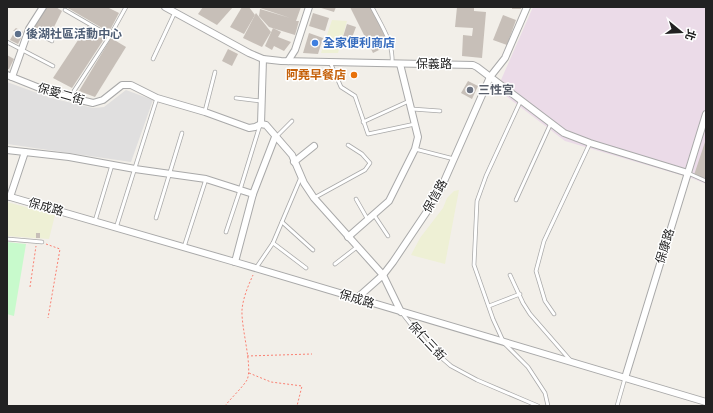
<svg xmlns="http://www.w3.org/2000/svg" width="713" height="413" font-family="Arial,'Noto Sans TC',sans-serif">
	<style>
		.residential { fill: #e0dfdf }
		.industrial { fill: #ebdbe8 }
		.farmland { fill: #eef0d5 }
		.park { fill: #c8facc }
		.building { fill: #c7bfb8 }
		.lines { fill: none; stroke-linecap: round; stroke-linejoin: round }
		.lane-casing { stroke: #a9a9a9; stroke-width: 4.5 }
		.street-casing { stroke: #a9a9a9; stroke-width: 8 }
		.path { stroke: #fa8072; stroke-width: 1; stroke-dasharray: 2 2; stroke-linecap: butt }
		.lane { stroke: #fff; stroke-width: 3 }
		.street { stroke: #fff; stroke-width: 6 }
		.service-dot { fill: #5c6f8a; stroke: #fff; stroke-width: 1.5 }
		.shop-dot { fill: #3f7fe0; stroke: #fff; stroke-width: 1.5 }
		.food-dot { fill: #e8710a; stroke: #fff; stroke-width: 1.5 }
		.worship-dot { fill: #6b7280; stroke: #fff; stroke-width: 1.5 }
		.labels { text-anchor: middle; stroke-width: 3; stroke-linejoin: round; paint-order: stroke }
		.service-label { font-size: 12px; font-weight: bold; fill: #4e5e75; stroke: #fff; text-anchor: start }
		.shop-label { font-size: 12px; font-weight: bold; fill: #366cbe; stroke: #fff; text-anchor: start }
		.street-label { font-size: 12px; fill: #222; stroke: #fff }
		.food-label { font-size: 12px; font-weight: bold; fill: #c56008; stroke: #fff; text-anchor: end }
		.worship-label { font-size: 12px; font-weight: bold; fill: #5b616d; stroke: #fff; text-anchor: start }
	</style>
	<rect width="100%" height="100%" fill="#f2efe9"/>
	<path class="residential" d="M 7,82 L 51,98 L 93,108 L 104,107 L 126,90 L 153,100 L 131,162 L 7,144 Z"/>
	<path class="industrial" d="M 533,7 L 706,7 L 706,184 L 694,179 L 565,141 L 497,89 Z"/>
	<g class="farmland">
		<path d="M 332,20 L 347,21 L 338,53 L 321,53 Z"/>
		<path d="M 459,190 L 445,264 L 411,255 L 420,238 L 443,208 L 447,198 L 454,191 Z"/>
		<path d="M 7,202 L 55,215 L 49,239 L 7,236 Z"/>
	</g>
	<path class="park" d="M 7,242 L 26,244 L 14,316 L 7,314 Z"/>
	<g class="building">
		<path d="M 47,7 L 56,7 L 62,11 L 50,35 L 34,27 Z"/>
		<path d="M 66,7 L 107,7 L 119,13 L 109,32 Z"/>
		<path d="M 203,7 L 233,7 L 217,25 L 198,14 Z"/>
		<path d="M 242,7 L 249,7 L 255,15 L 244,34 L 230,27 Z"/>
		<path d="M 257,7 L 301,7 L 296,21 L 299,21 L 295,35 L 269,27 L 259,16 L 260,9 L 290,18 Z"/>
		<path d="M 318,7 L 336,7 L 334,12 Z"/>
		<path d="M 350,7 L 371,7 L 389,45 L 373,53 Z"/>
		<path d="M 457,7 L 474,7 L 474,11 L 486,12 L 482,58 L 462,56 L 463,35 L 472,36 L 473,28 L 455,27 Z"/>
		<path d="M 512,7 L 522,7 L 521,9 L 512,9 Z"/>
		<path d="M 256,13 L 271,32 L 262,47 L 243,38 Z"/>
		<path d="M 313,13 L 329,18 L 325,31 L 309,26 Z"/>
		<path d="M 503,15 L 516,20 L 507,45 L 493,40 Z"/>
		<path d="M 347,24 L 356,27 L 350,43 L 342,40 Z"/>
		<path d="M 88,25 L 106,36 L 72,88 L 53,78 Z"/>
		<path d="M 16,28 L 23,32 L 21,36 L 22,36 L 18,44 L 10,40 L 15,31 L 13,31 Z"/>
		<path d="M 273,28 L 281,32 L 278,37 L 291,42 L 284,51 L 274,46 L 272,50 L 265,46 Z"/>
		<path d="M 309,33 L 323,38 L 318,54 L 303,53 Z"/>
		<path d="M 111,38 L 126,47 L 95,97 L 79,91 Z"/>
		<path d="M 228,49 L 238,54 L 232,66 L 222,61 Z"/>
		<path d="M 7,55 L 14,59 L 9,69 L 7,69 Z"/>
		<path d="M 468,81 L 478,86 L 472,99 L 461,93 Z"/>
		<path d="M 706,139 L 706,179 L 694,175 Z"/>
		<rect x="36" y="233" width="4" height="5"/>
	</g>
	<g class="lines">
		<defs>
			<g id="lane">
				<path d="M 372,7 C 381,25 394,43 392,64"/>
				<path d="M 65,10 L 110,36"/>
				<path d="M 29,29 L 52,41"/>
				<path d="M 7,42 L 53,66"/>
				<path d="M 153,59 L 175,12"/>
				<path d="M 330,62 L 341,87 L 355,96 L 368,134 L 415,124"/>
				<path d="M 74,91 L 110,36 L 126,7"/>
				<path d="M 236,98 L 261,101"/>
				<path d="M 521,100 L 486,176 L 477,201 L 474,265 L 493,319 L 504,343 L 528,367 L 545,393 L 548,406"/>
				<path d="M 412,109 L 440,111"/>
				<path d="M 205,111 L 215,72"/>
				<path d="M 363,122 L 409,101"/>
				<path d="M 276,137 L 292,121"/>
				<path d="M 415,149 L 454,159"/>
				<path d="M 688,173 L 706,181"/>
				<path d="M 314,198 L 365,170 L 370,163 L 362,154 L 348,145"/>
				<path d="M 356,199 L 368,220"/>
				<path d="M 516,200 L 551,123"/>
				<path d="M 374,215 L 388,236"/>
				<path d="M 156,218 L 182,133"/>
				<path d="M 95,221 L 112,165"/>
				<path d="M 282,222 L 313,250"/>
				<path d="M 116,228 L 157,98"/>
				<path d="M 226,232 L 240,190 L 260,125"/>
				<path d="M 7,239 L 42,242"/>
				<path d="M 273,243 L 306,268"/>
				<path d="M 184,247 L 206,179"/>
				<path d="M 335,264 L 357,247"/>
				<path d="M 256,268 L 273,243 L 301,177"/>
				<path d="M 510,275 L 523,303 L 530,314 L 571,361"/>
				<path d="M 489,306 L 520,294"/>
				<path d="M 402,313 L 428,346 L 451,366 L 477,380 L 538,406"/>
				<path d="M 554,314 L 545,301 L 536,271 L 544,241 L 590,143"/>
				<path d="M 617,406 L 625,378"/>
			</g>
			<g id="street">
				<path d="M 165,7 L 249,53 L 263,59 L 281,61 L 473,65 L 477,67 L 564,133 L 590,143 L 688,173"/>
				<path d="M 288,61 L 295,50 L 309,7"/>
				<path d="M 7,75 L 52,93 L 93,103 L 103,100 L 122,85 L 131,85 L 157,98 L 205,112 L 249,128 L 255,127 L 261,124 L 266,125 L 292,155 L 304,183 L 314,198 L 383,275 L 401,312"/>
				<path d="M 12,77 L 29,29 L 43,7"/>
				<path d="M 261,124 L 263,59"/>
				<path d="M 7,150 L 69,157 L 135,169 L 206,179 L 253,194"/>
				<path d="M 294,162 L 314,146"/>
				<path d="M 7,196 L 235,262 L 706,402"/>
				<path d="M 10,197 L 25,152"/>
				<path d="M 348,237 L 389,201 L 415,149 L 418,137 L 400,64"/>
				<path d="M 235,262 L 253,194 L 275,137"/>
				<path d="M 356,299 L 383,275 L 393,262 L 438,195 L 490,77 L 505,58 L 527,7"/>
				<path d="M 625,378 L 706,114"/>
			</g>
		</defs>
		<use href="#lane" class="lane-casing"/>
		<use href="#street" class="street-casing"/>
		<g class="path">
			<path d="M 46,244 L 60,249 L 48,318"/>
			<path d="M 30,287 L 36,246"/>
			<path d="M 247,356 L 312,354"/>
			<path d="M 249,373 L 271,382 L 302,386 L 297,406"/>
			<path d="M 225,406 C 231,398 242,388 247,380 C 253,367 241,328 242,310 C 243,298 248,286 253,275"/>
		</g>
		<use href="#lane" class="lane"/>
		<use href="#street" class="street"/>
	</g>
	<circle class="service-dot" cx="18" cy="34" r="4"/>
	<circle class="shop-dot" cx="315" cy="43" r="4"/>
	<circle class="food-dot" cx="354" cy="75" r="4"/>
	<circle class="worship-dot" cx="470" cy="90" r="4"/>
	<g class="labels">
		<g class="service-label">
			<text x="26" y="38">後湖社區活動中心</text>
		</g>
		<g class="shop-label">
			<text x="323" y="47">全家便利商店</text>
		</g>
		<g class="street-label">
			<text x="434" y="68">保義路</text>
			<text transform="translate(61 94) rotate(16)" y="4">保愛二街</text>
			<text transform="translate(435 196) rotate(-61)" y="4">保信路</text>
			<text transform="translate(46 207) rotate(16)" y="4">保成路</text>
			<text transform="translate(665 246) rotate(-73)" y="4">保康路</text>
			<text transform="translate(357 299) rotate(17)" y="4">保成路</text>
			<text transform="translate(427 341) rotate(47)" y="4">保仁三街</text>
		</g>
		<g class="food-label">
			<text x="346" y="79">阿堯早餐店</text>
		</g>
		<g class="worship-label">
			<text x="478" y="94">三性宮</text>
		</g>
	</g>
	<rect width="713" height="413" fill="none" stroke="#222222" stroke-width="16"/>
	<g transform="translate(681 32) rotate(108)" stroke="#ffffff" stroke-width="3" paint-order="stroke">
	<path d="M0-3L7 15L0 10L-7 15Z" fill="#222222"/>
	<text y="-6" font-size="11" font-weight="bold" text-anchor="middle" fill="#222222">北</text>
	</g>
</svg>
